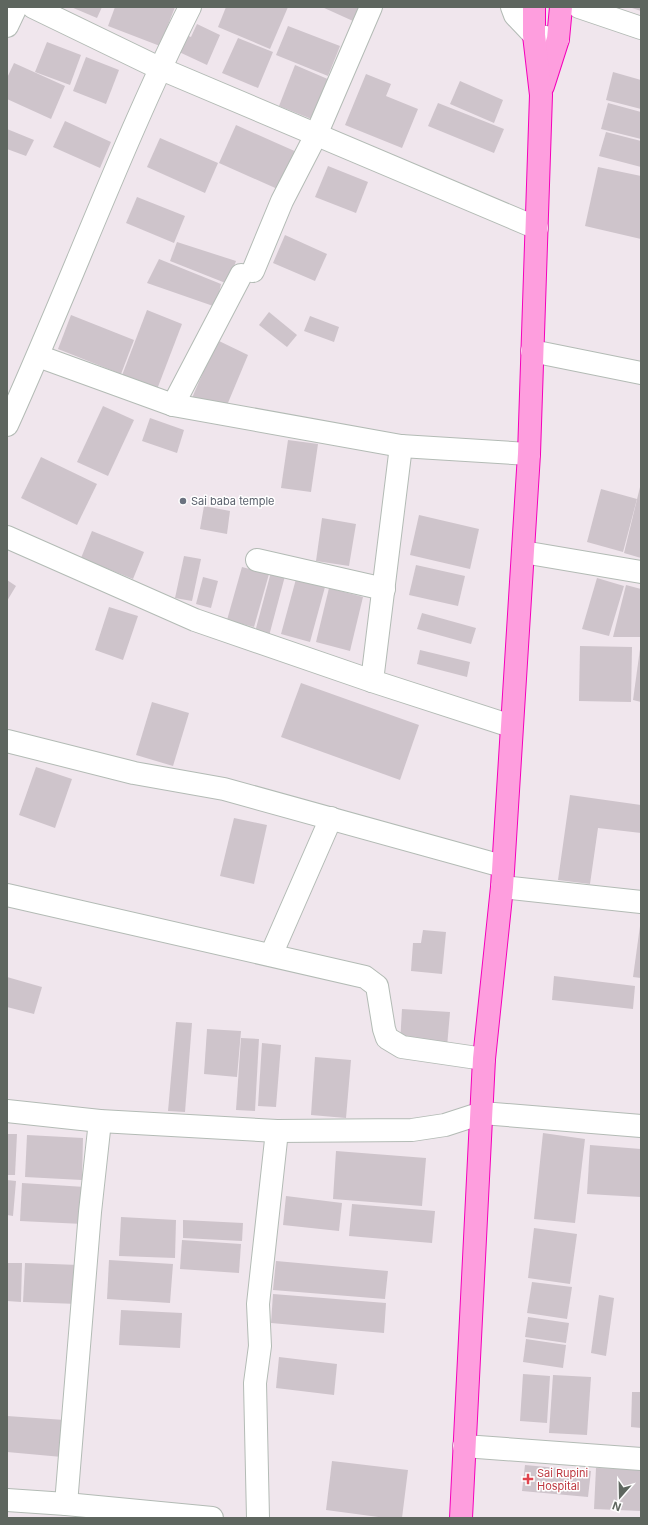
<svg xmlns="http://www.w3.org/2000/svg" width="648" height="1525" font-family="Inter,sans-serif">
	<style>
		.building { fill: #cec4cb }
		.lines { fill: none; stroke-linecap: round; stroke-linejoin: round }
		.minor-casing { stroke: #b3bbb5; stroke-width: 24 }
		.tertiary-casing { stroke: #b3bbb5; stroke-width: 24 }
		.trunk-casing { stroke: #f501bb; stroke-width: 24 }
		.minor { stroke: #fff; stroke-width: 22 }
		.tertiary { stroke: #fff; stroke-width: 22 }
		.trunk { stroke: #fe9ede; stroke-width: 22 }
		.worship-dot { fill: #6b7280; stroke: #fff; stroke-width: 1.5 }
		.health-dot { fill: #e0444e; stroke: #fff; stroke-width: 1.5 }
		.labels { text-anchor: middle; stroke-width: 3; stroke-linejoin: round; paint-order: stroke }
		.worship-label { font-size: 11px; fill: #5b616d; stroke: #fff; text-anchor: start }
		.health-label { font-size: 11px; fill: #be3a42; stroke: #fff; text-anchor: start }
	</style>
	<rect width="100%" height="100%" fill="#f0e6ed"/>
	<g class="building">
		<path d="M 71,7 L 102,7 L 97,18 Z"/>
		<path d="M 115,7 L 175,7 L 160,46 L 108,26 Z"/>
		<path d="M 226,7 L 288,7 L 270,49 L 218,27 Z"/>
		<path d="M 322,7 L 359,7 L 353,21 Z"/>
		<path d="M 629,7 L 641,7 L 641,11 Z"/>
		<path d="M 197,24 L 220,35 L 207,65 L 177,51 L 184,34 L 191,37 Z"/>
		<path d="M 288,26 L 340,46 L 328,76 L 276,55 Z"/>
		<path d="M 238,38 L 273,52 L 258,88 L 222,73 Z"/>
		<path d="M 47,42 L 81,55 L 70,85 L 35,72 Z"/>
		<path d="M 86,57 L 119,70 L 106,104 L 73,91 Z"/>
		<path d="M 14,63 L 65,86 L 51,119 L 7,99 L 7,78 Z"/>
		<path d="M 295,65 L 330,80 L 314,120 L 279,106 Z"/>
		<path d="M 613,72 L 641,80 L 641,109 L 606,100 Z"/>
		<path d="M 366,74 L 391,84 L 386,96 L 418,109 L 402,148 L 345,125 Z"/>
		<path d="M 460,81 L 503,100 L 494,123 L 450,104 Z"/>
		<path d="M 438,103 L 504,129 L 494,153 L 428,126 Z"/>
		<path d="M 608,103 L 641,112 L 641,139 L 601,129 Z"/>
		<path d="M 65,121 L 111,142 L 100,168 L 53,147 Z"/>
		<path d="M 236,125 L 299,153 L 282,191 L 219,163 Z"/>
		<path d="M 7,129 L 34,140 L 26,156 L 7,149 Z"/>
		<path d="M 606,132 L 641,141 L 641,167 L 599,156 Z"/>
		<path d="M 160,138 L 218,163 L 205,193 L 147,167 Z"/>
		<path d="M 328,166 L 368,182 L 356,213 L 315,197 Z"/>
		<path d="M 598,167 L 641,176 L 641,239 L 585,226 Z"/>
		<path d="M 137,197 L 185,216 L 174,243 L 126,223 Z"/>
		<path d="M 285,235 L 327,254 L 315,281 L 273,263 Z"/>
		<path d="M 177,242 L 236,261 L 228,284 L 170,261 Z"/>
		<path d="M 159,259 L 221,284 L 216,307 L 147,283 Z"/>
		<path d="M 147,310 L 182,324 L 156,392 L 121,378 Z"/>
		<path d="M 269,312 L 297,335 L 287,347 L 259,325 Z"/>
		<path d="M 71,315 L 134,340 L 121,374 L 58,349 Z"/>
		<path d="M 310,316 L 339,327 L 334,342 L 304,331 Z"/>
		<path d="M 217,340 L 248,355 L 225,410 L 192,398 Z"/>
		<path d="M 103,406 L 134,420 L 108,476 L 77,462 Z"/>
		<path d="M 150,418 L 184,430 L 177,453 L 142,441 Z"/>
		<path d="M 288,440 L 318,444 L 311,492 L 281,488 Z"/>
		<path d="M 41,457 L 97,484 L 77,525 L 21,498 Z"/>
		<path d="M 640,487 L 641,487 L 641,558 L 624,553 Z"/>
		<path d="M 601,489 L 637,499 L 623,552 L 587,542 Z"/>
		<path d="M 204,506 L 230,511 L 227,534 L 200,529 Z"/>
		<path d="M 419,515 L 479,529 L 470,569 L 410,555 Z"/>
		<path d="M 322,518 L 356,524 L 349,566 L 316,561 Z"/>
		<path d="M 92,531 L 144,552 L 133,579 L 81,558 Z"/>
		<path d="M 184,556 L 201,559 L 192,601 L 175,598 Z"/>
		<path d="M 416,565 L 465,576 L 458,606 L 409,595 Z"/>
		<path d="M 242,567 L 269,574 L 254,627 L 227,620 Z"/>
		<path d="M 271,572 L 285,576 L 269,636 L 255,632 Z"/>
		<path d="M 203,577 L 218,581 L 211,608 L 196,604 Z"/>
		<path d="M 597,578 L 624,586 L 609,636 L 582,629 Z"/>
		<path d="M 296,579 L 325,587 L 310,642 L 281,634 Z"/>
		<path d="M 7,580 L 16,586 L 7,601 Z"/>
		<path d="M 626,585 L 641,589 L 641,637 L 613,637 Z"/>
		<path d="M 329,588 L 363,597 L 350,651 L 316,642 Z"/>
		<path d="M 109,607 L 138,616 L 123,660 L 95,650 Z"/>
		<path d="M 422,613 L 476,628 L 471,644 L 417,629 Z"/>
		<path d="M 580,646 L 632,647 L 631,702 L 579,701 Z"/>
		<path d="M 640,649 L 641,649 L 641,702 L 633,700 Z"/>
		<path d="M 420,650 L 470,662 L 467,677 L 417,664 Z"/>
		<path d="M 301,683 L 419,725 L 400,780 L 281,737 Z"/>
		<path d="M 152,702 L 189,713 L 173,766 L 136,755 Z"/>
		<path d="M 36,767 L 72,779 L 55,828 L 19,815 Z"/>
		<path d="M 570,795 L 641,805 L 641,833 L 598,828 L 590,884 L 558,880 Z"/>
		<path d="M 234,818 L 267,825 L 254,884 L 220,876 Z"/>
		<path d="M 640,926 L 641,926 L 641,978 L 633,977 Z"/>
		<path d="M 423,930 L 446,932 L 442,974 L 411,971 L 413,943 L 421,943 Z"/>
		<path d="M 554,976 L 635,986 L 633,1009 L 552,1000 Z"/>
		<path d="M 7,977 L 42,987 L 34,1014 L 7,1007 Z"/>
		<path d="M 402,1009 L 450,1012 L 447,1047 L 400,1044 Z"/>
		<path d="M 176,1022 L 192,1023 L 185,1112 L 168,1111 Z"/>
		<path d="M 207,1029 L 241,1031 L 237,1077 L 204,1074 Z"/>
		<path d="M 241,1038 L 259,1039 L 255,1111 L 236,1110 Z"/>
		<path d="M 262,1043 L 281,1045 L 276,1107 L 258,1106 Z"/>
		<path d="M 315,1057 L 351,1060 L 346,1118 L 311,1115 Z"/>
		<path d="M 543,1133 L 585,1139 L 575,1223 L 534,1219 Z"/>
		<path d="M 7,1134 L 17,1134 L 15,1175 L 7,1175 Z"/>
		<path d="M 27,1135 L 83,1138 L 82,1180 L 25,1177 Z"/>
		<path d="M 590,1145 L 641,1149 L 641,1197 L 587,1194 Z"/>
		<path d="M 336,1151 L 426,1158 L 422,1206 L 333,1199 Z"/>
		<path d="M 7,1180 L 16,1181 L 13,1216 L 7,1215 Z"/>
		<path d="M 22,1183 L 85,1187 L 83,1224 L 20,1221 Z"/>
		<path d="M 286,1196 L 342,1203 L 339,1231 L 283,1225 Z"/>
		<path d="M 352,1204 L 435,1211 L 432,1243 L 349,1236 Z"/>
		<path d="M 121,1217 L 176,1220 L 175,1258 L 119,1256 Z"/>
		<path d="M 183,1220 L 243,1223 L 242,1241 L 183,1238 Z"/>
		<path d="M 534,1228 L 577,1234 L 570,1284 L 528,1278 Z"/>
		<path d="M 182,1240 L 241,1244 L 239,1273 L 180,1269 Z"/>
		<path d="M 109,1260 L 173,1264 L 170,1303 L 107,1299 Z"/>
		<path d="M 276,1261 L 388,1271 L 385,1299 L 273,1290 Z"/>
		<path d="M 7,1263 L 22,1263 L 21,1302 L 7,1301 Z"/>
		<path d="M 25,1263 L 79,1265 L 78,1304 L 23,1302 Z"/>
		<path d="M 532,1282 L 572,1287 L 567,1319 L 527,1313 Z"/>
		<path d="M 273,1294 L 386,1303 L 384,1333 L 271,1323 Z"/>
		<path d="M 599,1295 L 614,1298 L 606,1356 L 591,1353 Z"/>
		<path d="M 121,1310 L 182,1313 L 180,1348 L 119,1345 Z"/>
		<path d="M 528,1317 L 569,1323 L 566,1343 L 525,1337 Z"/>
		<path d="M 526,1339 L 566,1345 L 563,1368 L 523,1362 Z"/>
		<path d="M 279,1357 L 337,1364 L 334,1395 L 276,1388 Z"/>
		<path d="M 523,1374 L 550,1376 L 547,1423 L 520,1421 Z"/>
		<path d="M 553,1375 L 591,1377 L 587,1435 L 549,1433 Z"/>
		<path d="M 632,1392 L 641,1392 L 641,1428 L 631,1427 Z"/>
		<path d="M 7,1416 L 65,1420 L 62,1457 L 7,1452 Z"/>
		<path d="M 332,1461 L 408,1470 L 402,1518 L 386,1518 L 326,1510 Z"/>
		<path d="M 525,1465 L 591,1471 L 588,1497 L 522,1491 Z"/>
		<path d="M 596,1468 L 641,1469 L 641,1511 L 594,1509 Z"/>
	</g>
	<g class="lines">
		<defs>
			<g id="minor">
				<path d="M 33,7 L 159,68 L 537,228"/>
				<path d="M 579,7 L 641,28"/>
				<path d="M 7,26 L 16,7"/>
				<path d="M 253,271 L 282,201 L 316,135 L 371,7"/>
				<path d="M 532,351 L 641,373"/>
				<path d="M 38,356 L 173,405 L 401,446 L 529,454"/>
				<path d="M 173,405 L 241,275"/>
				<path d="M 7,425 C 70,286 122,143 190,7"/>
				<path d="M 7,537 L 195,620 L 372,681 L 511,726"/>
				<path d="M 523,552 L 641,572"/>
				<path d="M 257,560 L 384,589"/>
				<path d="M 372,681 L 401,446"/>
				<path d="M 7,741 L 134,773 L 224,789 L 502,866"/>
				<path d="M 502,887 L 641,902"/>
				<path d="M 7,895 L 365,977 L 377,986 L 384,1029 L 387,1038 L 402,1047 L 484,1059"/>
				<path d="M 271,955 L 331,818"/>
				<path d="M 7,1111 L 100,1121 L 277,1131 L 412,1130 L 445,1125 L 482,1113 L 641,1126"/>
				<path d="M 464,1446 L 641,1459"/>
				<path d="M 7,1500 L 66,1504 L 212,1518"/>
				<path d="M 66,1504 L 90,1212 L 100,1121"/>
				<path d="M 258,1518 L 255,1383 L 260,1346 L 258,1304 L 277,1131"/>
			</g>
			<path id="tertiary" d="M 512,7 L 515,15 L 534,35 L 558,39"/>
			<g id="trunk">
				<path d="M 543,86 L 558,39 L 561,7"/>
				<path d="M 461,1518 L 484,1059 L 502,887 L 529,454 L 541,95 L 534,35 L 534,7"/>
			</g>
		</defs>
		<use href="#minor" class="minor-casing"/>
		<use href="#tertiary" class="tertiary-casing"/>
		<use href="#trunk" class="trunk-casing"/>
		<use href="#minor" class="minor"/>
		<use href="#tertiary" class="tertiary"/>
		<use href="#trunk" class="trunk"/>
	</g>
	<circle class="worship-dot" cx="183" cy="501" r="4"/>
	<path class="health-dot" d="M526 1473h4v4h4v4h-4v4h-4v-4h-4v-4h4z"/>
	<g class="labels">
		<g class="worship-label">
			<text x="191" y="505">Sai baba temple</text>
		</g>
		<g class="health-label">
			<text x="537" y="1477">Sai Rupini<tspan x="537" dy="13">Hospital</tspan></text>
		</g>
	</g>
	<rect width="648" height="1525" fill="none" stroke="#5e665f" stroke-width="16"/>
	<g transform="translate(620 1497) rotate(200)" stroke="#ffffff" stroke-width="3" paint-order="stroke">
	<path d="M0-3L7 15L0 10L-7 15Z" fill="#5e665f"/>
	<text y="-6" font-size="11" font-weight="bold" text-anchor="middle" fill="#5e665f">N</text>
	</g>
</svg>
